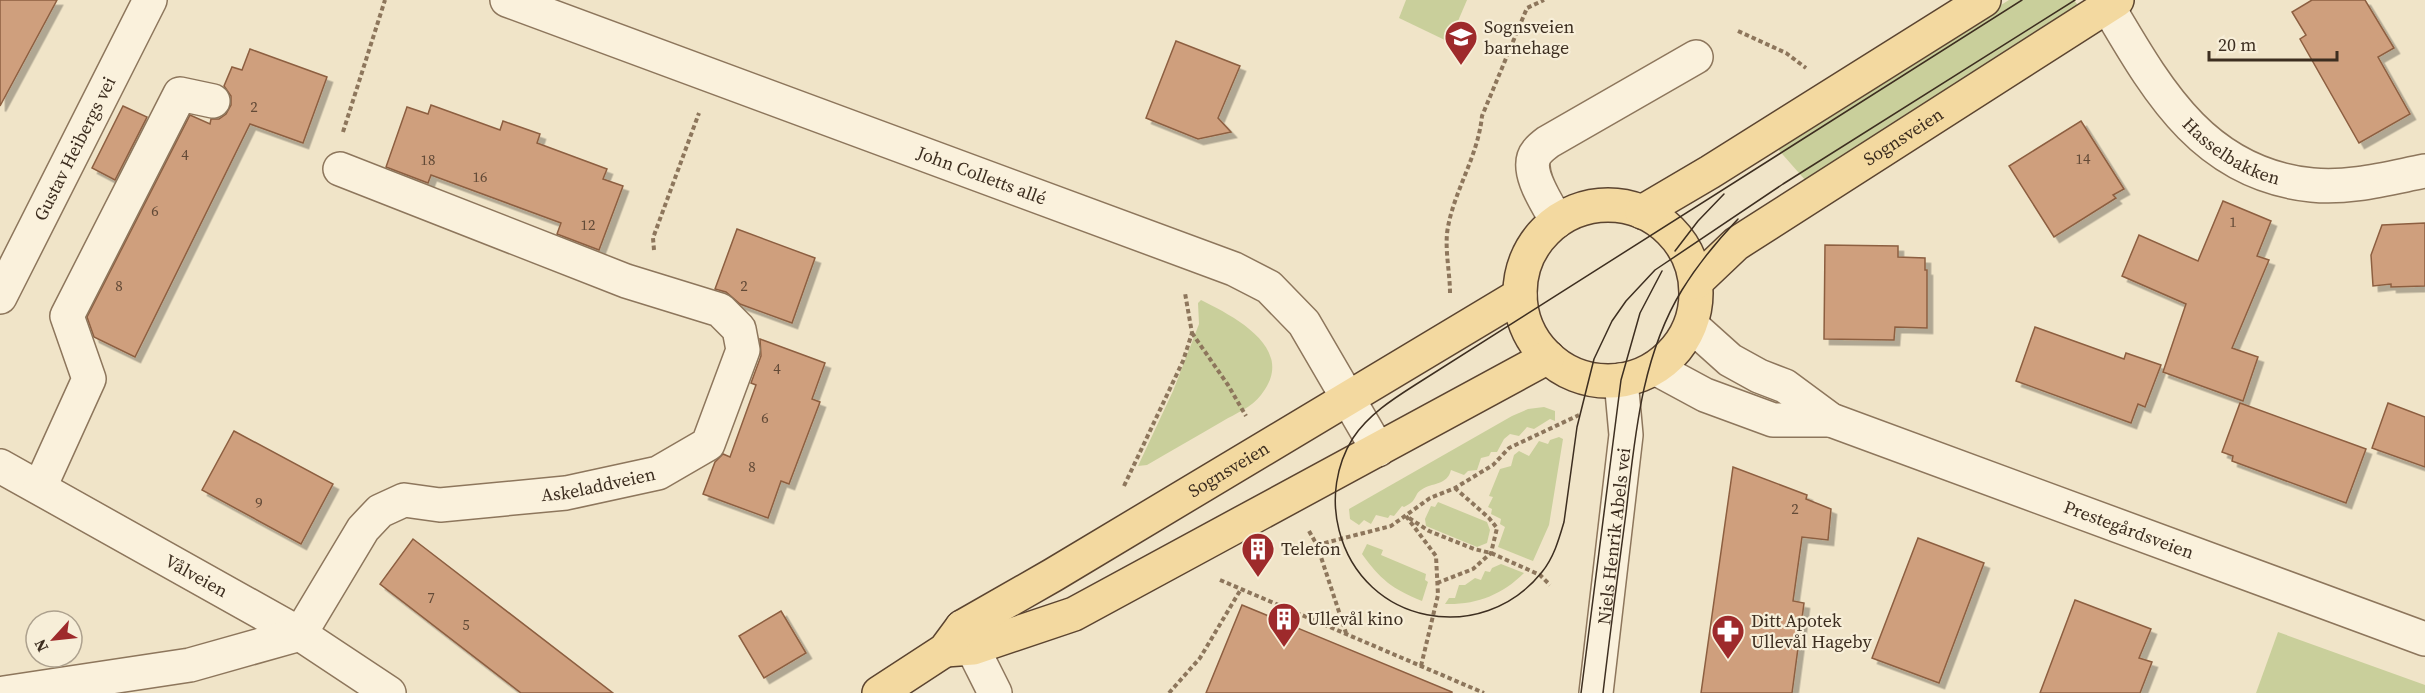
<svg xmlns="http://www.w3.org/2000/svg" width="2425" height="693" font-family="'Source Serif 4',serif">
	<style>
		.green { fill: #c9cf9b }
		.building { fill: #cf9f7d; stroke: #8d5f41; stroke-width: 1.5; filter: url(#shadow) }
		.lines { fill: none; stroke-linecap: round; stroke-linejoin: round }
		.minor-casing { stroke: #8d765c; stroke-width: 36 }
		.major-casing { stroke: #5b4430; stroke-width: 36 }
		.path { stroke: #8d765c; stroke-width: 4; stroke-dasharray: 4.5 3; stroke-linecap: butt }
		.minor { stroke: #faf1dc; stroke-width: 33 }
		.major { stroke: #f3d9a0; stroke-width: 33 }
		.tram { stroke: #3d2e20; stroke-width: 1.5 }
		.labels { text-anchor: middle; stroke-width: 4.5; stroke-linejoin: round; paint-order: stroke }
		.number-label { font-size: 15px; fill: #624a37 }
		.poi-label { font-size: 18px; fill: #3d2e20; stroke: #f7eed8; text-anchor: start }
		.street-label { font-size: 18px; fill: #3d2e20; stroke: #f7eed8 }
	</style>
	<defs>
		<filter id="shadow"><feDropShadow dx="5.5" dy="5.5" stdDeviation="0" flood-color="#0004"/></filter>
	</defs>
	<rect width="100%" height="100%" fill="#f0e4c8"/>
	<g class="green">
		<path d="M 1406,0 L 1467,0 L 1449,42 L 1399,18 Z"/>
		<path d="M 2009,0 L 2074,0 L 2080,8 L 1806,181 L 1776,147 Z"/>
		<path d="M 1201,300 C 1235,317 1298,349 1261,395 C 1252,407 1235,414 1223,421 C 1198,436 1172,450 1147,465 L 1138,466 L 1173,391 L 1199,324 L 1198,303 Z"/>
		<path d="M 1544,407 L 1555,411 L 1555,421 L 1550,419 L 1534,429 L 1527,427 L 1519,436 L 1510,434 L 1504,439 L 1497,452 L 1491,452 L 1489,456 L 1481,458 L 1477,470 L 1468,471 L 1464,475 L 1451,470 C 1447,486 1432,482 1421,490 C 1416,493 1416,498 1412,502 C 1410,504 1407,505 1404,507 L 1402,506 L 1394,516 L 1390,515 L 1388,518 L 1376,515 L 1371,524 L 1364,520 L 1359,525 L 1350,519 L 1349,509 L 1512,416 L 1528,409 Z"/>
		<path d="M 1559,437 L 1563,439 L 1549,525 L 1533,561 L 1498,547 L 1505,527 L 1500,524 L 1501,519 L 1491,514 L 1492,509 L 1488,507 L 1493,497 L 1489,496 L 1500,469 L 1511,466 L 1514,455 L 1519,451 L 1529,456 L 1539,441 L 1548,444 L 1550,440 Z"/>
		<path d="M 1438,502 L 1487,522 L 1490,530 L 1487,543 L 1477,547 L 1426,526 L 1425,519 L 1431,506 L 1435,507 Z"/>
		<path d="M 1367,544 L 1383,550 L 1381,555 L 1426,574 L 1425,580 L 1428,582 L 1422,601 C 1392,589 1380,579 1362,554 Z"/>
		<path d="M 1501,564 L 1524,573 C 1502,595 1476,605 1445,604 L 1449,598 L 1455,598 L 1459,585 L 1465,585 L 1475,578 L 1481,580 L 1485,571 L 1490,572 L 1492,568 Z"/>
		<path d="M 2278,632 L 2425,685 L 2425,693 L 2256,693 Z"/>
	</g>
	<g class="building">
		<path d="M 0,0 L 57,0 L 0,106 Z"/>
		<path d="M 2312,0 L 2365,0 L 2394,48 L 2378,57 L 2410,114 L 2359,143 L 2300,39 L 2306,35 L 2292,12 Z"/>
		<path d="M 1176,41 L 1240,66 L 1218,118 L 1231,132 L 1198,139 L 1146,118 Z"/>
		<path d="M 250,49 L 327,77 L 303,143 L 250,124 L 135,357 L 94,337 L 87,317 L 190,115 L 210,124 L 211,119 L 219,119 L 226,114 L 231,105 L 231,96 L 224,86 L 232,67 L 242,70 Z"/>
		<path d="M 431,105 L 500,130 L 503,121 L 540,134 L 537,143 L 607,169 L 603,179 L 623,186 L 599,250 L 557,234 L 561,223 L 431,175 L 428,183 L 386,167 L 407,107 L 428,114 Z"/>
		<path d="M 123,106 L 147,117 L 115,180 L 92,168 Z"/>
		<path d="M 2081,121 L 2124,189 L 2113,195 L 2116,198 L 2054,237 L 2009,166 Z"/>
		<path d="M 2223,201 L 2271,221 L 2257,256 L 2269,260 L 2232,348 L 2258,357 L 2243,401 L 2163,372 L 2186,304 L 2122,276 L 2139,235 L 2198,261 Z"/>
		<path d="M 2425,223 L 2425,286 L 2391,287 L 2391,284 L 2373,286 L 2371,255 L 2382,225 Z"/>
		<path d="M 737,229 L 815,258 L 792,323 L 740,304 L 726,292 L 715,289 Z"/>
		<path d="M 1825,245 L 1898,246 L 1898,257 L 1925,258 L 1925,270 L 1927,270 L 1927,328 L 1895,327 L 1894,340 L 1824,339 Z"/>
		<path d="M 2035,327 L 2124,359 L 2126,353 L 2161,365 L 2145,407 L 2138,404 L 2131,423 L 2016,381 Z"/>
		<path d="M 760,339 L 825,363 L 812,399 L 820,402 L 789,484 L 781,481 L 768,518 L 703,494 L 715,462 L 723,454 L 730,457 L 756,385 L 751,383 L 761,356 Z"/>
		<path d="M 2240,403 L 2366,449 L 2346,503 L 2232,461 L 2233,456 L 2222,452 Z"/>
		<path d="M 2388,403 L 2425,417 L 2425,467 L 2372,448 Z"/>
		<path d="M 234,431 L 333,484 L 301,544 L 202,490 Z"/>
		<path d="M 1733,467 L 1807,495 L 1806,499 L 1831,509 L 1828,540 L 1802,537 L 1793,601 L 1804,603 L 1792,693 L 1701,693 Z"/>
		<path d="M 1918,538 L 1984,563 L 1939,683 L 1872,658 Z"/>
		<path d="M 413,539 L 613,693 L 521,693 L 380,584 Z"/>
		<path d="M 2075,600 L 2151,629 L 2139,658 L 2152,662 L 2140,693 L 2040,693 Z"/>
		<path d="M 1242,605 L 1452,692 L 1452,693 L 1206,693 Z"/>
		<path d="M 781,611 L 806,653 L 764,678 L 739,636 Z"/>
	</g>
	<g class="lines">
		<defs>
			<g id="minor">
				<path id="s1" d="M 507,0 L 1234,269 L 1269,287 L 1304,323 L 1378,450"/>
				<path id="s2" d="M 2104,0 C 2155,86 2201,174 2312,185 C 2349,189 2389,178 2425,171"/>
				<path d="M 1557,221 C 1548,205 1523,169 1537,152 C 1540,148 1544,145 1548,142 L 1696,57"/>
				<path id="s3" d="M 0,297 L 150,0"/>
				<path id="s4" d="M 1691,325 L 1730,360 L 1759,376 L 1785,386 L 1831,420 L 2425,639"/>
				<path d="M 1655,368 L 1705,395 L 1773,420 L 1831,420"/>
				<path id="s5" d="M 0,466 L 300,634 L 389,693"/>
				<path d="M 40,487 L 89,379 L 67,316 L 180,94 L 213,101"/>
				<path d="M 962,627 L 995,693"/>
				<path id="s6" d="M 4,693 L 190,665 L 300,634 L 363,529 L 380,511 L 404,500 L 440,505 L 566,493 L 658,473 L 708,444 L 743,350 L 739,329 L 720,310 L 626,281 L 340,169"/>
				<path id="s7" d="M 1596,693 L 1626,435 L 1621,380"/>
			</g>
			<g id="major">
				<circle cx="1608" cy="293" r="88"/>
				<path d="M 1642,212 L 1710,172 L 1984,0"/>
				<path id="s8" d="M 1696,282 L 1736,244 L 2117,0"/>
				<path d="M 945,650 L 973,648 L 1074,614 L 1548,357"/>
				<path id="s9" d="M 879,693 L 945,650 L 962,627 L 1053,575 L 1520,295"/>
			</g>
		</defs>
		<use href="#minor" class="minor-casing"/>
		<use href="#major" class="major-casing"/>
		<g class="path">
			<path d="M 1738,31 L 1786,53 L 1806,68"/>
			<path d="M 343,132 L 385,0"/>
			<path d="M 654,250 L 653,238 L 699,113"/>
			<path d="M 1450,293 C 1450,272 1444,247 1448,227 C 1455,189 1478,156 1482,116 L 1527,8 L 1544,0"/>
			<path d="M 1192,333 L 1228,385 L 1246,416"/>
			<path d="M 1124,486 L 1183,361 L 1192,333 L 1185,293"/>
			<path d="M 1406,516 L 1436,556 L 1438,595 L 1421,666"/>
			<path d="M 1409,518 L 1429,531 L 1474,549 L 1491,553 L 1540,575 L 1550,585"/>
			<path d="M 1309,531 L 1317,545 L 1346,633"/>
			<path d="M 1317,545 L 1391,526 L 1430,498 L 1455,488 L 1493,465 L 1509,448 L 1579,415"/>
			<path d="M 1220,580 L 1484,693"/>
			<path d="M 1437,583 L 1473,569 L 1491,553 L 1497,528 L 1489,518 L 1455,488"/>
			<path d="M 1169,693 L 1200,658 L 1241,589"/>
		</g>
		<use href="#minor" class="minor"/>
		<use href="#major" class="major"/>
		<g class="tram">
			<path d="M 2022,0 L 1415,385 C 1393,399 1368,415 1353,438 C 1336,465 1331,499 1339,530 C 1363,625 1482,647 1542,572 C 1554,557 1559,539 1564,522 L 1577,427 L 1594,359 L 1612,321 L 1626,301 L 1655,270 L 1783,184 L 2075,0"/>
			<path d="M 1675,251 L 1698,221 L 1724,194"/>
			<path d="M 1581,693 L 1621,380 L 1640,313 L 1662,271"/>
			<path d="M 1603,693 C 1610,633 1618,573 1626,513 C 1635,437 1641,357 1682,290 C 1698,264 1717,241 1738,219"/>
		</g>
	</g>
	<defs>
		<symbol id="school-pin" viewBox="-11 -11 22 30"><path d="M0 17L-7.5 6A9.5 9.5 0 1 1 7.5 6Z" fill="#9e2a2b" stroke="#f7eed8"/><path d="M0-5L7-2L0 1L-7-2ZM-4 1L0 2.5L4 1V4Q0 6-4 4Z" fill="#fff"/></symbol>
		<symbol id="building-pin" viewBox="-11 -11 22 30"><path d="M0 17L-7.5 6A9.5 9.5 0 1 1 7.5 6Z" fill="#9e2a2b" stroke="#f7eed8"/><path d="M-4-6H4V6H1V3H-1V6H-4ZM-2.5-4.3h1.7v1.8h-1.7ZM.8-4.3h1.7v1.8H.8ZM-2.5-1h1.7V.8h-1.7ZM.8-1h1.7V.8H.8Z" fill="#fff"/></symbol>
		<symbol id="pharmacy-pin" viewBox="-11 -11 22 30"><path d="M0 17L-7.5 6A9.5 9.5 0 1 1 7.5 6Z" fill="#9e2a2b" stroke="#f7eed8"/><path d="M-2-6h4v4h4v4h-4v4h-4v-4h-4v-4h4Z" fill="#fff"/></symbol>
	</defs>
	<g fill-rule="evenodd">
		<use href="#school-pin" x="1442" y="18" width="38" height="52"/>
		<use href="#building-pin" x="1239" y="530" width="38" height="52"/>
		<use href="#building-pin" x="1265" y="600" width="38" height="52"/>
		<use href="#pharmacy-pin" x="1709" y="612" width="38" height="52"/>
	</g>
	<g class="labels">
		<g class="number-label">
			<text x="254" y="112">2</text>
			<text x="185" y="160">4</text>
			<text x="2083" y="164">14</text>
			<text x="428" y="165">18</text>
			<text x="480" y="182">16</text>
			<text x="155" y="216">6</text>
			<text x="2233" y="227">1</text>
			<text x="588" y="230">12</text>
			<text x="119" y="291">8</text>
			<text x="744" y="291">2</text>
			<text x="777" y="374">4</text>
			<text x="765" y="423">6</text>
			<text x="752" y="472">8</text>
			<text x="259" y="508">9</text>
			<text x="1795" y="514">2</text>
			<text x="431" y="603">7</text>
			<text x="466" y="630">5</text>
		</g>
		<g class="poi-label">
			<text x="1484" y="33">Sognsveien<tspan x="1484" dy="21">barnehage</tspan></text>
			<text x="1281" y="555">Telefon</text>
			<text x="1307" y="625">Ullevål kino</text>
			<text x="1751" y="627">Ditt Apotek<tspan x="1751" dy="21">Ullevål Hageby</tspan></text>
		</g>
		<g class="street-label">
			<text dy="6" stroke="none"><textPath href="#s8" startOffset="254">Sognsveien</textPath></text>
			<text dy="6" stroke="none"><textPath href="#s2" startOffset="202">Hasselbakken</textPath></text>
			<text dy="6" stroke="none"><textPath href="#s3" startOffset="166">Gustav Heibergs vei</textPath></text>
			<text dy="6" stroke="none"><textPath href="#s1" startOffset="506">John Colletts allé</textPath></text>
			<text dy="6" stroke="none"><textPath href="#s9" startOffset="417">Sognsveien</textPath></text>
			<text dy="6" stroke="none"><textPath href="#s6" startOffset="672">Askeladdveien</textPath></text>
			<text dy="6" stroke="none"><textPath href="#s4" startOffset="488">Prestegårdsveien</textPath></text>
			<text dy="6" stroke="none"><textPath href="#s7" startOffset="158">Niels Henrik Abels vei</textPath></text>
			<text dy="6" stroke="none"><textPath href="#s5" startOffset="225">Vålveien</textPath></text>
		</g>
	</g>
	<g transform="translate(54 639) rotate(243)"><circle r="28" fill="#f7eed8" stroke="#ada18e" stroke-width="1.5"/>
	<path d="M0-4.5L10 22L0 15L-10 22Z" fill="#9e2a2b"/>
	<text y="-9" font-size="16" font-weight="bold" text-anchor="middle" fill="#3d2e20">N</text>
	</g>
	<path d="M2209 51v9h128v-9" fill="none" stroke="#3d2e20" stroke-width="3"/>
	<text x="2218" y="51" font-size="18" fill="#3d2e20" stroke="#f7eed8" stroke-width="4.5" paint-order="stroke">20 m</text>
</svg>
